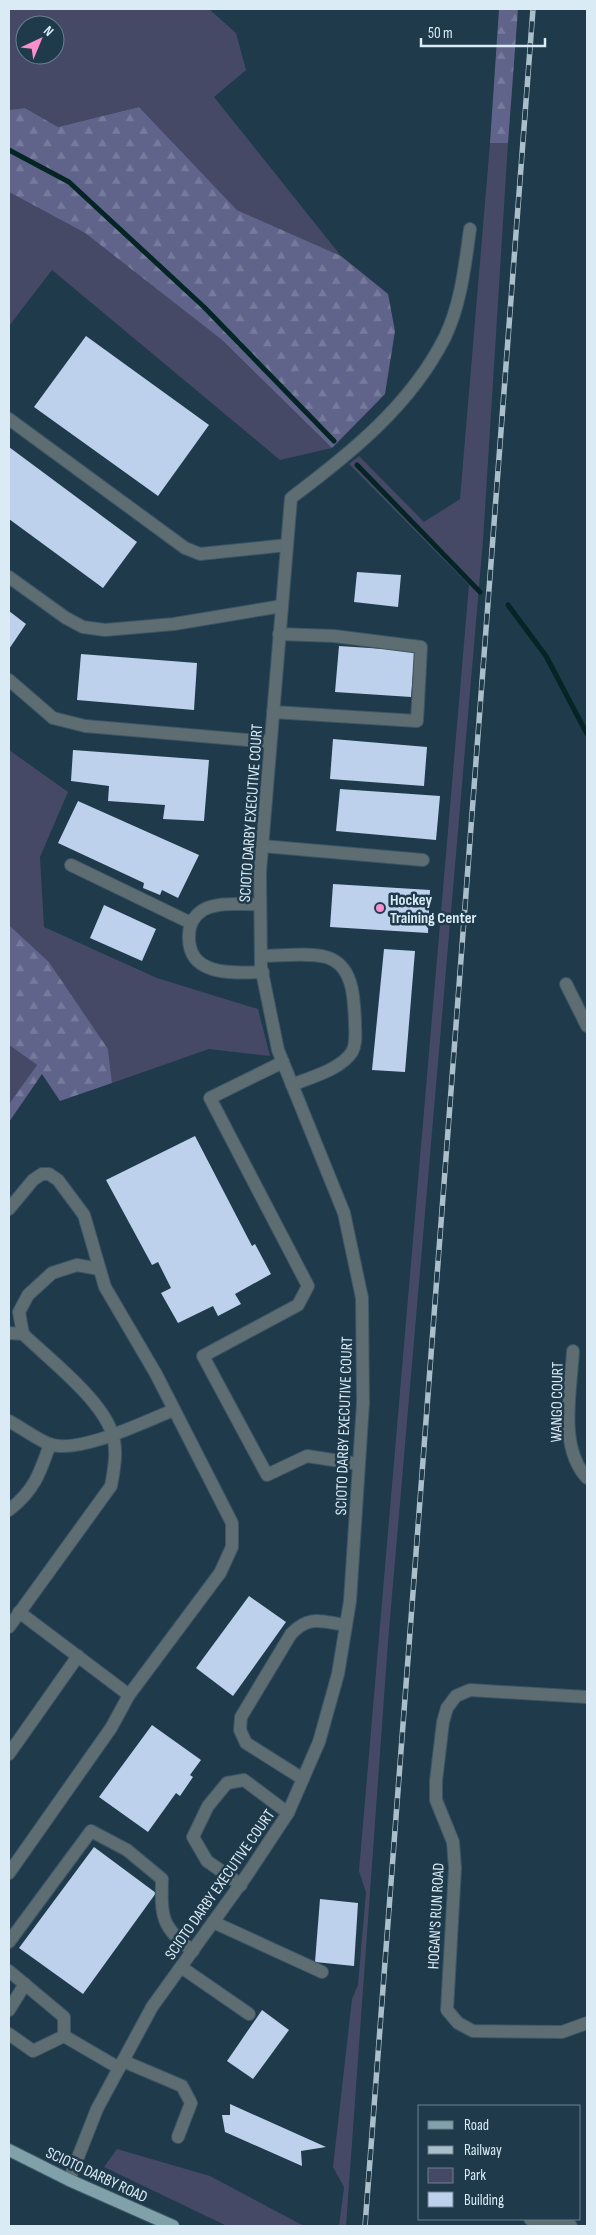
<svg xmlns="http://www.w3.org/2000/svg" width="596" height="2235" font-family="'Sofia Sans Condensed',sans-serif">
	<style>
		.green { fill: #464965; fill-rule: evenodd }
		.forest { fill: url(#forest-firs) }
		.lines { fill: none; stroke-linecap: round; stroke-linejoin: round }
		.stream { stroke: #052525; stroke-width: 5 }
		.building { fill: #bdd0ec }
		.minor-casing { stroke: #3c5666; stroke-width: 14 }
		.major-casing { stroke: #3c5666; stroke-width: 14 }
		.minor { stroke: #5d6d71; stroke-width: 12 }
		.major { stroke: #80a1a9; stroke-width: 12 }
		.rail-casing { stroke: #abbfca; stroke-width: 5.5 }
		.rail { stroke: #1e3a4b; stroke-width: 4; stroke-dasharray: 11; stroke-linecap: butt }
		.poi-dot { fill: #f790cd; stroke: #1e3a4b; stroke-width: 2 }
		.labels { text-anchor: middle; stroke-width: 5; stroke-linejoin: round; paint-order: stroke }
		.street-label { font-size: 16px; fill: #daebf5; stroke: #1e3a4b }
		.poi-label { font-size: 16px; font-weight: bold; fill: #daebf5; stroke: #1e3a4b; text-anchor: start }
	</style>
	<defs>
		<pattern id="forest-firs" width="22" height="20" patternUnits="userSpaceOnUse" patternTransform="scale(1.25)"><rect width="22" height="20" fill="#60648b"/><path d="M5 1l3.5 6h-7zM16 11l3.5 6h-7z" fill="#767a9c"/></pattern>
	</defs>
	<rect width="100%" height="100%" fill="#1e3a4b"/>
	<g class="green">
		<path d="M 9,9 L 209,9 L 236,33 L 246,70 L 214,97 L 341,256 L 237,210 L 139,107 L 58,127 L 25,108 L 9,110 ZM 25,25 L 55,25 L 55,55 L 25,55 Z"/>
		<path d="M 490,143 L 508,143 L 483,541 L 388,1642 L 346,2226 L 339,2226 L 344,2187 L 333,2167 L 352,1999 L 358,1985 L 366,1892 L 359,1871 L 469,585 L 349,464 L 359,456 L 424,522 L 460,499 Z"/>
		<path d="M 9,192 L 85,233 L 222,340 L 332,448 L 280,460 L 52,270 L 9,326 Z"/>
		<path d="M 9,750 L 68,792 L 40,857 L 44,927 L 157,978 L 258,1009 L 270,1056 L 209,1049 L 112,1083 L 108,1049 L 49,962 L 9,925 Z"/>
		<path d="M 9,1045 L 37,1065 L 9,1104 Z"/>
		<path d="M 117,2149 L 210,2176 L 304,2226 L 227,2226 L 104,2167 Z"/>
	</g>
	<g class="forest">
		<path d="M 499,9 L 518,9 L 508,143 L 490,143 Z"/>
		<path d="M 139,107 L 237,210 L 341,256 L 388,294 L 395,331 L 385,394 L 332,448 L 222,340 L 85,233 L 9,192 L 9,110 L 25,108 L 58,127 Z"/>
		<path d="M 9,925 L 49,962 L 108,1049 L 112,1083 L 60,1101 L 42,1074 L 9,1122 L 9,1104 L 37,1065 L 9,1045 Z"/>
	</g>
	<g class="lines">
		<g class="stream">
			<path d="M 9,150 L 69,182 L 204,307 L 334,441"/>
			<path d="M 357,465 L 480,592"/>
			<path d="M 508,605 L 546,656 L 587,734"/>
		</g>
	</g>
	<g class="building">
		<path d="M 86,336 L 209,425 L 158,496 L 34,407 Z"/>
		<path d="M 9,447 L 137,542 L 103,588 L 9,519 Z"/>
		<path d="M 357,572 L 401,575 L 398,607 L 354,602 Z"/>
		<path d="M 9,611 L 26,624 L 9,649 Z"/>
		<path d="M 339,646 L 415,651 L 411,697 L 335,692 Z"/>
		<path d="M 81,654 L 197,663 L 194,710 L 77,700 Z"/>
		<path d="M 333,739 L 427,747 L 424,786 L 330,779 Z"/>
		<path d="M 73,750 L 209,760 L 204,821 L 163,819 L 165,805 L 108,801 L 109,786 L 71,781 Z"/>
		<path d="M 340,789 L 440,796 L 436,840 L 336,831 Z"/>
		<path d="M 78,801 L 199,855 L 178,898 L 162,890 L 160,895 L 143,888 L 144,883 L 58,843 Z"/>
		<path d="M 333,884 L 430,890 L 428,933 L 330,927 Z"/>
		<path d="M 104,905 L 156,929 L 142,961 L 90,938 Z"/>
		<path d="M 384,949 L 415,951 L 405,1072 L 372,1070 Z"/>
		<path d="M 195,1136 L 252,1246 L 255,1244 L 271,1274 L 235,1294 L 241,1304 L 218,1316 L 213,1306 L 178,1323 L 161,1293 L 171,1288 L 158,1262 L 152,1265 L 106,1180 Z"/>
		<path d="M 249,1596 L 286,1622 L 233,1696 L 196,1668 Z"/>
		<path d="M 152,1725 L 201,1760 L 190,1775 L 193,1777 L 180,1796 L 176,1793 L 148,1832 L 99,1797 Z"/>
		<path d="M 94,1847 L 156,1893 L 83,1994 L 19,1948 Z"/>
		<path d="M 320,1899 L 358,1903 L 354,1966 L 315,1962 Z"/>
		<path d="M 262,2010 L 289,2030 L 253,2079 L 227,2061 Z"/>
		<path d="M 230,2104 L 326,2147 L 301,2151 L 302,2166 L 225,2132 L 222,2115 L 230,2115 Z"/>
	</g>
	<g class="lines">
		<defs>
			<g id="minor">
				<path d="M 9,419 L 185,548 L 200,554 L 287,545"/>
				<path d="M 9,577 L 66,618 L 83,627 L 105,630 L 174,624 L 282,606"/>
				<path d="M 9,680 L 53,718 L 85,726 L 270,742"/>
				<path d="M 273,712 L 417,721 L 421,647 L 334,636 L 279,634"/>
				<path d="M 262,846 L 423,860"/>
				<path d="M 71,865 L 191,923"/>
				<path d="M 260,904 C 242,905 219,901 203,910 C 194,916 189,925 189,935 C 187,977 234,973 263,972"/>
				<path d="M 261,956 C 282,956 306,952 326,957 C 354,965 354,999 355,1022 C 355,1032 357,1043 352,1052 C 340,1070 311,1077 292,1085"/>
				<path d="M 566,984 L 587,1026"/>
				<path d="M 283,1062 L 210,1098 L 308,1286 L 298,1305 L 203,1356 L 267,1475 L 307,1456 L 359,1464"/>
				<path d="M 9,1209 L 33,1180 L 42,1174 L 49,1174 L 58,1180 L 84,1215 L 105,1287 L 156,1374 L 232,1523 L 232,1547 L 220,1573 L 129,1695 L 111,1728 L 9,1873"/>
				<path d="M 9,1333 L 23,1334 C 49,1359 101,1399 112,1433 C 118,1450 114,1470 111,1486 L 9,1627"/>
				<path d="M 23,1334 L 19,1312 L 28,1295 L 52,1273 L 77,1265 L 99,1269"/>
				<path d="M 573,1351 C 571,1391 558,1447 587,1478"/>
				<path d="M 9,1421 C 22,1428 35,1438 49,1444 C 79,1455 145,1421 174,1410"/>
				<path d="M 9,1510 C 34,1491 40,1473 50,1444"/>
				<path d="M 19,1612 L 129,1695"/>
				<path d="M 587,1697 L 470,1690 L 456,1696 L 447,1708 L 443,1722 L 436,1781 L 436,1800 L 453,1842 L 455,1868 L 447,2010 L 458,2023 L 473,2031 L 562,2032 L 587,2023"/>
				<path d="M 9,1754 L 78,1656"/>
				<path d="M 303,1779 L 246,1743 L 240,1730 L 241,1717 L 291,1634 C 310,1614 322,1622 346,1625"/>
				<path d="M 241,1885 L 207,1861 L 193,1837 L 208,1806 L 227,1783 L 244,1780 L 288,1813"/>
				<path d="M 213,1922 L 322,1972"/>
				<path d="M 9,1942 L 91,1831 L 127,1850 L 162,1879 C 161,1917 161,1927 193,1951"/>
				<path d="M 181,1967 L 249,2014"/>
				<path d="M 9,1971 L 64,2017 L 64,2036"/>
				<path d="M 9,2010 L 25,1984"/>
				<path d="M 9,2034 L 33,2051 L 64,2036"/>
				<path d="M 64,2036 L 119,2068"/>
				<path d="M 123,2061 L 182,2086 L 191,2103 L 178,2137"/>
				<path d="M 69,2180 L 97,2109 L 152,2007 L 247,1875 L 288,1813 L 319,1742 L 338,1674 L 350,1601 L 363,1403 L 362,1298 L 344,1213 L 278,1050 L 261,967 L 260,872 L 291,498 C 351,453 411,405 445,337 C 461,304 465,265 470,229"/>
				<path d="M 530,2219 L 571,2226"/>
			</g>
			<path id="major" d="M 9,2150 L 69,2180 L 173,2226"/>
		</defs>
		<use href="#minor" class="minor-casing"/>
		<use href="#major" class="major-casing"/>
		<use href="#minor" class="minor"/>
		<use href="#major" class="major"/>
		<defs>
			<path id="rail" d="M 365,2226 L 533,9"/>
		</defs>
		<use href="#rail" class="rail-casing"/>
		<use href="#rail" class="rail"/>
	</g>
	<circle class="poi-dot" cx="380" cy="908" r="5"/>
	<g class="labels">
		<g class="street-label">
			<text transform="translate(250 813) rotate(-86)" y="6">SCIOTO DARBY EXECUTIVE COURT</text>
			<text transform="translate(556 1402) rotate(-89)" y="6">WANGO COURT</text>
			<text transform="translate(343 1426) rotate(-88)" y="6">SCIOTO DARBY EXECUTIVE COURT</text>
			<text transform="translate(219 1884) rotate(-55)" y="6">SCIOTO DARBY EXECUTIVE COURT</text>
			<text transform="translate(435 1916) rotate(-87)" y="6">HOGAN'S RUN ROAD</text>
			<text transform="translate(97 2174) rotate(25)" y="6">SCIOTO DARBY ROAD</text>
		</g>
		<g class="poi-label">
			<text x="390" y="905">Hockey<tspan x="390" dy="18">Training Center</tspan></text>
		</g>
	</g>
	<rect width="596" height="2235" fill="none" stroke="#daebf5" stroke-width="20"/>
	<rect x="418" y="2105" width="162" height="115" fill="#1e3a4b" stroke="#69818f"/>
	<rect x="428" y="2121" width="25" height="8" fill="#80a1a9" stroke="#69818f"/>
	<text x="464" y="2130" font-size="15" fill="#daebf5">Road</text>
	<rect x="428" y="2146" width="25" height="8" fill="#abbfca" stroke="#69818f"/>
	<text x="464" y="2155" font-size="15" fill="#daebf5">Railway</text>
	<rect x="428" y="2168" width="25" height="15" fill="#464965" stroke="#69818f"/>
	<text x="464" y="2180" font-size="15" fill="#daebf5">Park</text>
	<rect x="428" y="2192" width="25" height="15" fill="#bdd0ec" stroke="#69818f"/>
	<text x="464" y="2205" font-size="15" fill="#daebf5">Building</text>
	<g transform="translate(40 40) rotate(44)"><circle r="24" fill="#1e3a4b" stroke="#69818f"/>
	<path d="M0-4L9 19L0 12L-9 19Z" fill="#f790cd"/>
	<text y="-8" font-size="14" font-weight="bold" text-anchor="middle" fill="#daebf5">N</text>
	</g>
	<path d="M421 38v8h124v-8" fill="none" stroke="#daebf5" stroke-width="2.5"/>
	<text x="428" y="38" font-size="15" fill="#daebf5" stroke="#1e3a4b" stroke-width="4" paint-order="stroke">50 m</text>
</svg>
